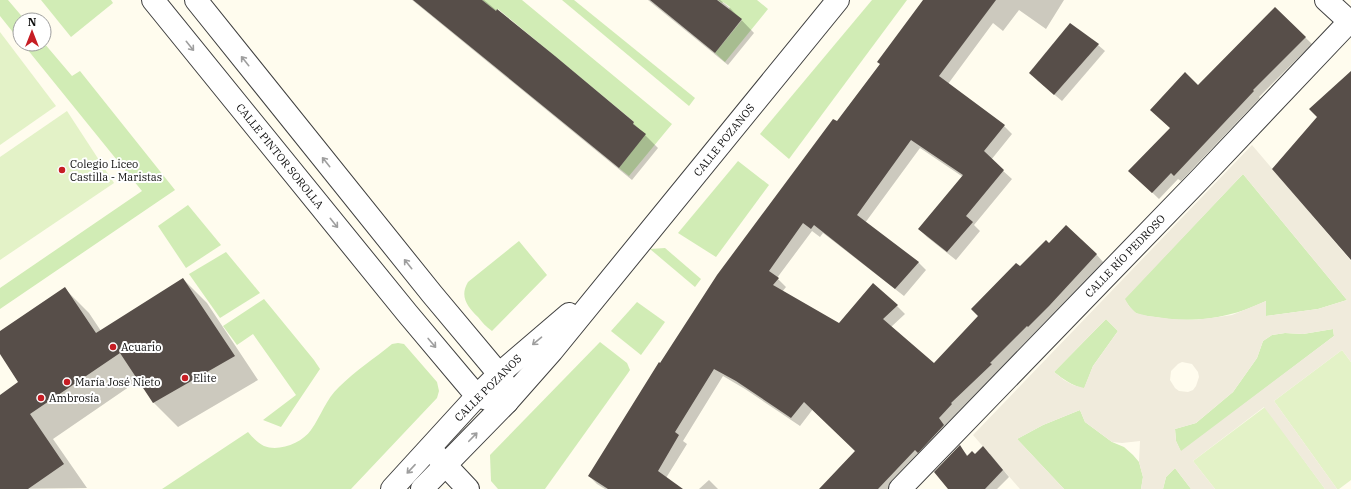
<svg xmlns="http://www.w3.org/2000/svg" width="1351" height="489" font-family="'IBM Plex Serif',serif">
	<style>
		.green { fill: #d1ecb5 }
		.pitch { fill: #e3f2c7 }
		.plaza { fill: #f0ebdc; fill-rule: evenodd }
		.shadow { fill: #0003 }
		.building { fill: #574e49 }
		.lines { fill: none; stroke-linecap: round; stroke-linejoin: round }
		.minor-casing { stroke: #404040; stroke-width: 24 }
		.minor { stroke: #fff; stroke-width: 22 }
		.oneway { stroke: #9e9e9e }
		.poi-dot { fill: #c61d24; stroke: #fff; stroke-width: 1.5 }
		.labels { text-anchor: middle; stroke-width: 4; stroke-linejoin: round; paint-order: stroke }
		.street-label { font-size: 11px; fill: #0d0d0d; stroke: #fff }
		.poi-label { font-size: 11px; fill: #0d0d0d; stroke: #fff; text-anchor: start }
	</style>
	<rect width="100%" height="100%" fill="#fffcee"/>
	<g class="green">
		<path d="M 0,0 L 8,0 L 25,20 L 20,20 L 20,41 L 0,16 Z"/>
		<path d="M 41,0 L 111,0 L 113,3 L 71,37 Z"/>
		<path d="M 482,0 L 522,0 L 672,124 L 629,176 L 619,168 L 645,134 L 633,124 L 634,122 L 627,116 L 498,9 L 496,11 Z"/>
		<path d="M 562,0 L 574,0 L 695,98 L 689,106 Z"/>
		<path d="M 718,0 L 757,0 L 768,9 L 725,62 L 715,53 L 742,20 L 729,9 L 730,7 L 723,2 L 722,3 Z"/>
		<path d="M 872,0 L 907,0 L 789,159 L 760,134 Z"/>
		<path d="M 44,43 L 72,76 L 80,71 L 175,190 L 0,309 L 0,288 L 142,191 L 23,44 L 44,44 Z"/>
		<path d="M 738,161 L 769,185 L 716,257 L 678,233 Z"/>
		<path d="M 1243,174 L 1347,300 L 1318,309 L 1266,316 L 1266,301 C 1231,318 1193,324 1155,317 C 1149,316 1141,316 1136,313 C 1131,310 1128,304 1124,299 Z"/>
		<path d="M 188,205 L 221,245 L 186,268 L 158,226 Z"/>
		<path d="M 519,241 L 547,275 L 492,331 C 486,327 482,322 478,317 C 468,307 459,297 468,282 Z"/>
		<path d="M 665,248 L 701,279 L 695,287 L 650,249 Z"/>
		<path d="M 226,252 L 260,293 L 220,318 L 189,274 Z"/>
		<path d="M 264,299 L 314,360 L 320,369 L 281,427 L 263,420 L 296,395 L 253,334 L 237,345 L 223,326 Z"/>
		<path d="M 637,302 L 665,322 L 641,355 L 611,331 Z"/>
		<path d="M 1106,319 L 1118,331 L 1093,366 L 1084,389 C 1072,385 1064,380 1054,372 Z"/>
		<path d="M 1333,329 L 1334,336 L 1181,452 L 1176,441 L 1175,429 L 1196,423 L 1233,392 L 1257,358 L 1263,341 L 1272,335 L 1285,333 L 1303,334 Z"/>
		<path d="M 600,342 L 627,363 L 630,370 L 628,373 L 545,489 L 498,489 L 491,481 L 490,455 Z"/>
		<path d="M 398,343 L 404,344 L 437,382 L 439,391 L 437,398 L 351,489 L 162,489 L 248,432 C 252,437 258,443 264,446 C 279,452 302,443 311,430 C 321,416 326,399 339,387 C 355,371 375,358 392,344 Z"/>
		<path d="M 1080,410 L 1085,422 L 1112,442 L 1124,447 L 1133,455 L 1139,462 L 1143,477 L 1141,489 L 1064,489 L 1017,439 L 1043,425 Z"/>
		<path d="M 1175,468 L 1191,489 L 1163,489 L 1166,477 Z"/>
	</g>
	<g class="pitch">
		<path d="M 0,32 L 56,106 L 0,145 Z"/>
		<path d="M 67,111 L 114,183 L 0,260 L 0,157 Z"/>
		<path d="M 1342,350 L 1351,362 L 1351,480 L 1339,489 L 1337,489 L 1274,401 Z"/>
		<path d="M 1265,407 L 1325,489 L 1215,489 L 1193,461 Z"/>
	</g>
	<path class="plaza" d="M 1252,145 L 1351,261 L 1351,362 L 1342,350 L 1274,401 L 1337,489 L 1325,489 L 1264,407 L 1193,461 L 1215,489 L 1191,489 L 1175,468 L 1166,477 L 1163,489 L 1141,489 L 1143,477 L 1139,462 L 1140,441 L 1122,443 L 1112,442 L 1085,422 L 1080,410 L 1043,425 L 1017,439 L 1064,489 L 1020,489 L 973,435 ZM 1243,174 L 1347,300 L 1318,309 L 1266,316 L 1266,301 L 1232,315 L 1211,318 L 1193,320 L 1172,319 L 1148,316 L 1136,313 L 1129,306 L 1125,299 ZM 1106,319 L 1118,331 L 1093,366 L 1084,388 L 1073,385 L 1064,380 L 1054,372 ZM 1333,329 L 1334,336 L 1181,451 L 1176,441 L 1175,429 L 1196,423 L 1233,392 L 1257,358 L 1263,341 L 1272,335 L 1285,333 L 1303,334 ZM 1182,362 L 1192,364 L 1198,372 L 1199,377 L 1196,386 L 1193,390 L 1188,392 L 1179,391 L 1175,388 L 1170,380 L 1171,371 L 1178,364 Z"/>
	<g class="shadow">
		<path d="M 412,0 L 484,0 L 633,123 L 658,148 L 632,180 Z"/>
		<path d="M 648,0 L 720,0 L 730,8 L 754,33 L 728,65 Z"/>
		<path d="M 928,0 L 1064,0 L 1046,29 L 1019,10 L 1003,31 L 993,23 L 948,84 L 1004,126 L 1012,134 L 991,160 L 1012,179 L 974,225 L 980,231 L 956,260 L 927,237 L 919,229 L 963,177 L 920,148 L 865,223 L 918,262 L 926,270 L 904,296 L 823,233 L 820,237 L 812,231 L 777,278 L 786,287 L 782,292 L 840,324 L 897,306 L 905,314 L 891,327 L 934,364 L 980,316 L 1020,268 L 1049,244 L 1096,254 L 1104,263 L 998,371 L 1000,373 L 958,412 L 960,413 L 889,489 L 820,489 L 856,451 L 813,409 L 800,426 L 745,389 L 723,376 L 683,441 L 687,444 L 666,478 L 682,489 L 605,489 L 597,484 L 589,476 L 837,122 Z"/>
		<path d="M 1275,8 L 1312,44 L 1259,97 L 1260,98 L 1181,181 L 1178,179 L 1159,199 L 1136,177 L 1172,129 L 1198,86 Z"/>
		<path d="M 1098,45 L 1105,51 L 1062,101 L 1037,80 Z"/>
		<path d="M 183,279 L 207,303 L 258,380 L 178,427 L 154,403 L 139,380 L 53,439 L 87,488 L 0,489 L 0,396 L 19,383 L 0,352 L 0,332 L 65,289 L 89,313 L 101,331 Z"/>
		<path d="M 960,447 L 968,456 L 990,454 L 1009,477 L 997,489 L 949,489 Z"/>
		<path d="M 709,480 L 718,489 L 699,489 Z"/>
	</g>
	<g class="building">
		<path d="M 413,0 L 482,0 L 496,11 L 497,9 L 555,56 L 634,122 L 633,124 L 646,134 L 619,168 Z"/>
		<path d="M 650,0 L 717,0 L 742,19 L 715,53 Z"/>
		<path d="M 923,0 L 996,0 L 939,76 L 1005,125 L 984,151 L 1004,170 L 966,216 L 973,222 L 947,252 L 918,229 L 963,175 L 911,140 L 857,215 L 919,262 L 895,289 L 814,225 L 811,229 L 803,223 L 769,271 L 779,278 L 773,285 L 839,323 L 873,283 L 898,305 L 883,319 L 934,363 L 978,316 L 971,309 L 1016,263 L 1020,266 L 1046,240 L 1049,243 L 1066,225 L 1097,254 L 1049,306 L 1028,327 L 1027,326 L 990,363 L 992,364 L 951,403 L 952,404 L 939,418 L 944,425 L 918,453 L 915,450 L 878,489 L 819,489 L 855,451 L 804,402 L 791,418 L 736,381 L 714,369 L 675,432 L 679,435 L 658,471 L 683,489 L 608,489 L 588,476 L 659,362 L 660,363 L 717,275 L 833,119 L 837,121 L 880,64 L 877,62 Z"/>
		<path d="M 1275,7 L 1306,37 L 1253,90 L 1254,91 L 1174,176 L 1171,173 L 1152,193 L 1128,171 L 1170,128 L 1150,110 L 1185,72 L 1198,85 Z"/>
		<path d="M 1070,23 L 1099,44 L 1054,95 L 1029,73 Z"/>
		<path d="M 1351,71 L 1351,260 L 1272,169 L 1317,117 L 1309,109 Z"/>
		<path d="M 183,278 L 235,356 L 153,403 L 120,353 L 30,414 L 64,464 L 28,489 L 0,489 L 0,395 L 18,382 L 0,354 L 0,331 L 65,287 L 96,333 Z"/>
		<path d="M 960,445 L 967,456 L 972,451 L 975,454 L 983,446 L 1003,470 L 985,489 L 948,489 L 934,472 Z"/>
	</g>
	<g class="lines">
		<defs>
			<g id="minor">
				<path d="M 153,0 L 407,313 L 465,382 L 477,396 L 491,400 L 507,402"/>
				<path d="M 196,0 L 432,294 L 499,374 L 506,386 L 507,402"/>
				<path d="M 1326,0 L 1351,23"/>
				<path d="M 436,455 L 468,489"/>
				<path d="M 392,489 L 477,396 L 499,374 L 569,314"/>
				<path d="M 422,489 L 507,402 L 552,351 L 838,0"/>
				<path d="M 900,489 L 1202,177 L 1349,22"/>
			</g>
		</defs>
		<use href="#minor" class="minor-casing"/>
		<use href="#minor" class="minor"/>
	</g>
	<defs><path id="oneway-shaft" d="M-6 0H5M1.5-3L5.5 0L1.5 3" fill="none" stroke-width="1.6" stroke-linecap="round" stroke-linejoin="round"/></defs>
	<g class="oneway">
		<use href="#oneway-shaft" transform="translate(190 46) rotate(51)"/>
		<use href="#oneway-shaft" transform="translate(245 61) rotate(-129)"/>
		<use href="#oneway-shaft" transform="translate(326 162) rotate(-129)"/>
		<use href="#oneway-shaft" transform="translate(334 223) rotate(51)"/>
		<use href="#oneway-shaft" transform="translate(408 264) rotate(-129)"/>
		<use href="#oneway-shaft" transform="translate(537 341) rotate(140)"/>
		<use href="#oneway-shaft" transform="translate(432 343) rotate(50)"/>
		<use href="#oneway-shaft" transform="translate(473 437) rotate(-46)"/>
		<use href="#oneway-shaft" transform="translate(411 469) rotate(133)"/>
	</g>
	<g class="poi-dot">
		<circle cx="62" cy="170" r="4"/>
		<circle cx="113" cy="347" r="4"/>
		<circle cx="185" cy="378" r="4"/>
		<circle cx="67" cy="382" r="4"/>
		<circle cx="41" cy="398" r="4"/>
	</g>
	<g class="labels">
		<g class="street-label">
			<text transform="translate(724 140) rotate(-51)" y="4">CALLE POZANOS</text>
			<text transform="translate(280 156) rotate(51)" y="4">CALLE PINTOR SOROLLA</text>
			<text transform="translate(1125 256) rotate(-46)" y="4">CALLE RÍO PEDROSO</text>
			<text transform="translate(488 388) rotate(-45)" y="4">CALLE POZANOS</text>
		</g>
		<g class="poi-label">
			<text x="70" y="168">Colegio Liceo<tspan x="70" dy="13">Castilla - Maristas</tspan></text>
			<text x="121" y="351">Acuario</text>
			<text x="193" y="382">Elite</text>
			<text x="75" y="386">María José Nieto</text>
			<text x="49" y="402">Ambrosía</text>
		</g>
	</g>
	<g transform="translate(32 32)"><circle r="19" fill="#ffffff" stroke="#9e9e9e"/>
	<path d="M0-3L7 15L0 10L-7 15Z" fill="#c61d24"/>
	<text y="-6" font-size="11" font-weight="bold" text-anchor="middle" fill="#0d0d0d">N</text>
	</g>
</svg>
